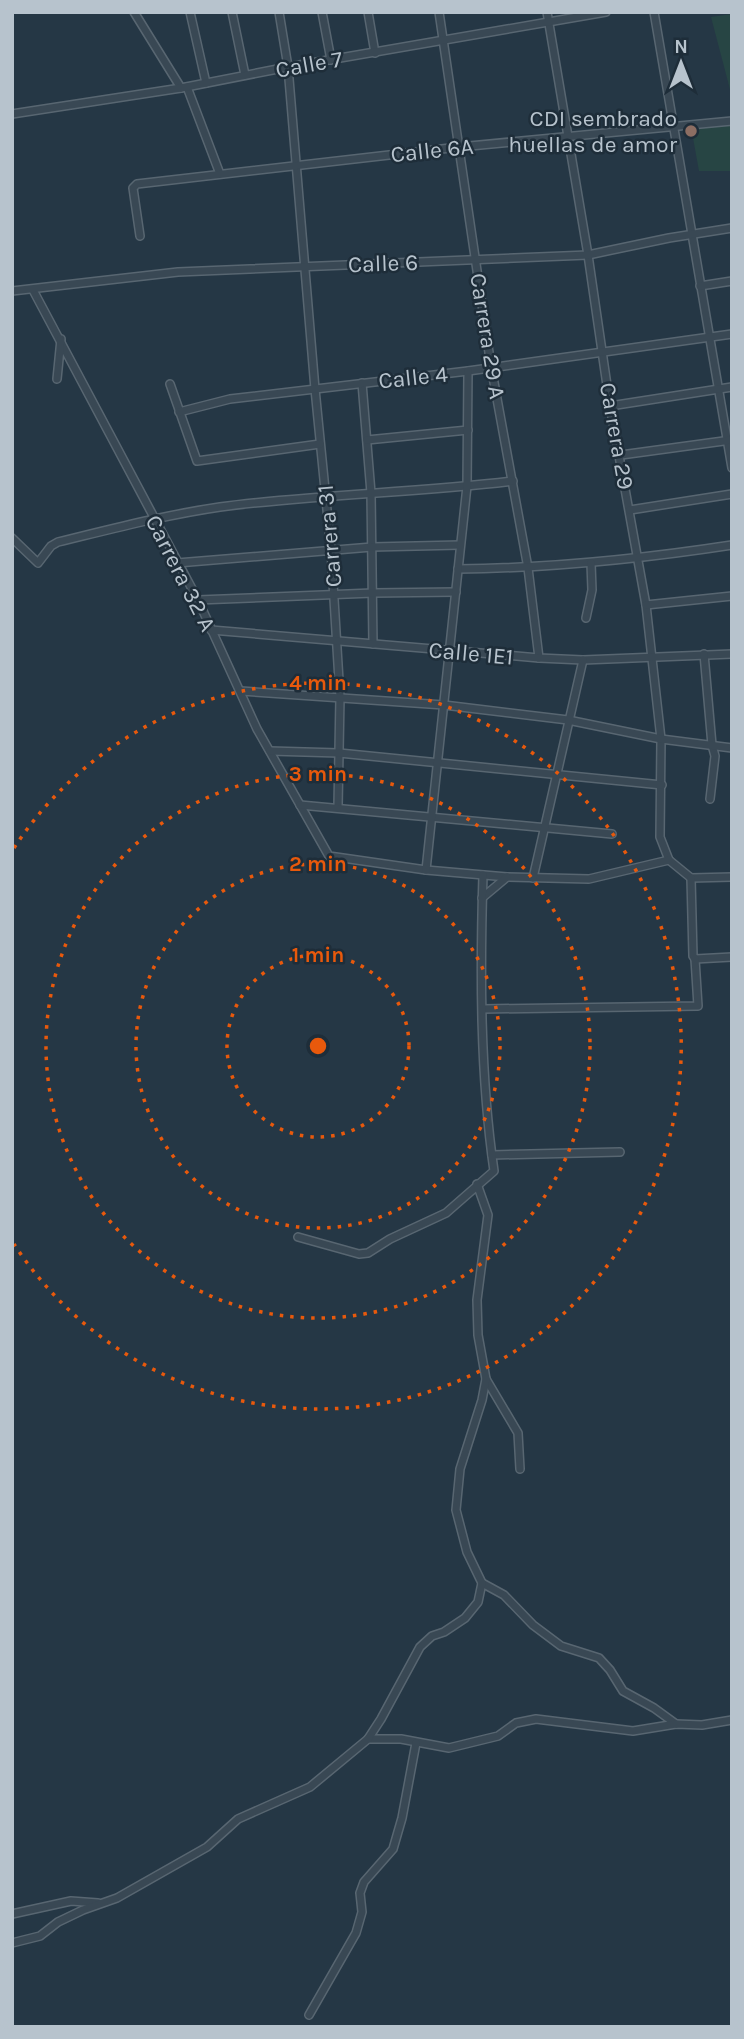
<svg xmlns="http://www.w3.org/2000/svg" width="744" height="2039" font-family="Karla,sans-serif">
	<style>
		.green { fill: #274544 }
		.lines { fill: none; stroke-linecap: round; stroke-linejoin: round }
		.minor-casing { stroke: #586671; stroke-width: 10 }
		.minor { stroke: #394854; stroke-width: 7 }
		.ring { fill: none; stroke: #e8590c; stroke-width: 3.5; stroke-dasharray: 3.5 7 }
		.education-dot { fill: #8d6e63; stroke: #1e2d39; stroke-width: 2.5 }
		.labels { text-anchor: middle; stroke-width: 5; stroke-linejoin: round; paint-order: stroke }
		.street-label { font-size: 23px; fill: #b7c3cd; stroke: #1e2d39 }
		.poi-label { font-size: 23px; fill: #b7c3cd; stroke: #1e2d39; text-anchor: end }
		.centre { fill: #e8590c; stroke: #1e2d39; stroke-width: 3.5 }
		.ring-label { font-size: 21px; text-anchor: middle; font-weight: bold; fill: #e8590c; stroke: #1e2d39; stroke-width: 5; stroke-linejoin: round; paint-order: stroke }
	</style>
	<rect width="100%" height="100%" fill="#253745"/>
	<g class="green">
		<path d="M 732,14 L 732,97 L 711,17 Z"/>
		<path d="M 732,123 L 732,171 L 699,171 L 691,127 Z"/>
	</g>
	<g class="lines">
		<defs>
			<g id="minor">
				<path d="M 134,12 L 181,88"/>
				<path d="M 190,12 L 206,83"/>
				<path d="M 232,12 L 245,75"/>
				<path d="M 279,12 L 288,67 L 315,389 L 331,550 L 340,697 L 338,807"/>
				<path d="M 322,12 L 331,60"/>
				<path d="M 368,12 L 375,53"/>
				<path d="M 439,12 L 491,366 L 528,568 L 539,658"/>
				<path d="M 547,12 L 588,255 L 610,406 L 646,605 L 661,739 L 660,837 L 669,860"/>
				<path d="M 654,12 L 732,468"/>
				<path d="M 187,87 L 220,174"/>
				<path d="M 12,114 L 181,88 L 288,67 L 606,12"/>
				<path d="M 140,236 L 133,188 L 137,184 L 459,147 L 732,121"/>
				<path d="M 700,286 L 732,281"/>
				<path d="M 33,290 L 198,600 L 257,729 L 329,856 L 426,870 L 507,877 L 589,879 L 669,860 L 691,878 L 732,877"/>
				<path d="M 12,291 L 178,272 L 588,255 L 669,238 L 732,228"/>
				<path d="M 57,379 L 61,339"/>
				<path d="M 362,383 L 371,493 L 373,644"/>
				<path d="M 170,384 L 197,461 L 320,444"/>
				<path d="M 610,406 L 732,387"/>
				<path d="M 179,412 L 230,399 L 468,371 L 732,334"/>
				<path d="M 367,440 L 468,430"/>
				<path d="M 621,455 L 731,440"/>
				<path d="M 630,510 L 732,494"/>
				<path d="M 12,538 L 38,563 L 51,546 L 58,542 C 112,529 165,515 220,507 C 318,494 416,493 513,481"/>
				<path d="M 177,563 L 372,547 L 460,545"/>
				<path d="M 458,569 C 551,568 641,559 732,545"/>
				<path d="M 198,600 L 373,593 L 456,592"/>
				<path d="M 646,605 L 732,596"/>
				<path d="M 586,618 L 592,590 L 591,563"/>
				<path d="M 211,630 L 539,658 L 583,660 L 732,654"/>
				<path d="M 704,654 L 712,745 L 715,756 L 710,799"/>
				<path d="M 241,691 L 444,705 L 568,720 L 661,739 L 732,748"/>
				<path d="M 270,751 L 339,753 L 662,785"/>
				<path d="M 300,805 L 612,834"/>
				<path d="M 426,870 L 467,486 L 468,371"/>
				<path d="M 533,878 L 583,660"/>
				<path d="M 482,898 L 507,877"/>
				<path d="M 695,959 L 732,957"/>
				<path d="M 483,1009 L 698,1006 L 695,959 L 693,956 L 691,878"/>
				<path d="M 492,1155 L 620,1152"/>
				<path d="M 298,1237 L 359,1254 L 368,1253 L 390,1239 L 446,1213 L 494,1171 C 480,1074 480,973 483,875"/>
				<path d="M 486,1379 L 518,1433 L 520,1469"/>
				<path d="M 482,1583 L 504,1595 L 533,1625 L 561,1646 L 599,1658 L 610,1670 L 623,1691 L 654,1708 L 676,1724"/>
				<path d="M 368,1739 L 401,1739 L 449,1748 L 498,1736 L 516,1723 L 536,1719 L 633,1731 L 676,1724 L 702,1725 L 732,1720"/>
				<path d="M 12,1914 L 71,1901 L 98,1903"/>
				<path d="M 12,1943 L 40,1936 L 58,1922 L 83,1910 L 117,1898 L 207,1847 L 238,1819 L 310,1787 L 368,1739 L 381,1719 L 420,1647 L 432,1636 L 444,1632 L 465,1618 L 478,1602 L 482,1583 L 467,1552 L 456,1510 L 460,1469 L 482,1400 L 486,1379 L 478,1335 L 477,1300 L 488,1215 L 477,1184"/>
				<path d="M 309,2015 L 356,1933 L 362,1912 L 360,1893 L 364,1882 L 393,1849 L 402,1818 L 416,1743"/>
			</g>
		</defs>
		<use href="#minor" class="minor-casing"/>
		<use href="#minor" class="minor"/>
	</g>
	<g class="ring">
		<circle cx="318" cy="1046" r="91"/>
		<circle cx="318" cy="1046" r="182"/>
		<circle cx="318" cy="1046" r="272"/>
		<path d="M14 848A363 363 0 1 1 14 1244"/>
	</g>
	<circle class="education-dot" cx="691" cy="131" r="7"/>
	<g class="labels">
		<g class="street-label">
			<text transform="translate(309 64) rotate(-10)" y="8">Calle 7</text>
			<text transform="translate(432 150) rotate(-6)" y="8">Calle 6A</text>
			<text transform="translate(383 263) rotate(-2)" y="8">Calle 6</text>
			<text transform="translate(488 336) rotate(81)" y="8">Carrera 29 A</text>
			<text transform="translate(413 377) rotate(-6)" y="8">Calle 4</text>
			<text transform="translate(617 436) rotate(80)" y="8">Carrera 29</text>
			<text transform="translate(329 536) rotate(-95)" y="8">Carrera 31</text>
			<text transform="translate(181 573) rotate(63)" y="8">Carrera 32 A</text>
			<text transform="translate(471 653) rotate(5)" y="8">Calle 1E1</text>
		</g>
		<g class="poi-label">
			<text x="677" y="126">CDI sembrado<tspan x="677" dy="26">huellas de amor</tspan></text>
		</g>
	</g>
	<circle cx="318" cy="1046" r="10" class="centre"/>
	<g class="ring-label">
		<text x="318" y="690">4 min</text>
		<text x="318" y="781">3 min</text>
		<text x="318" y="871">2 min</text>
		<text x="318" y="962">1 min</text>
	</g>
	<rect width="744" height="2039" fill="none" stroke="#b7c3cd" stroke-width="28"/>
	<g transform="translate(681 63)" stroke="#1e2d39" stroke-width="5" paint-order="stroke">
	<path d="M0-5L12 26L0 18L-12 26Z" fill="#b7c3cd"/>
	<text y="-10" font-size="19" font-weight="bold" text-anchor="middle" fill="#b7c3cd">N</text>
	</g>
</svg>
